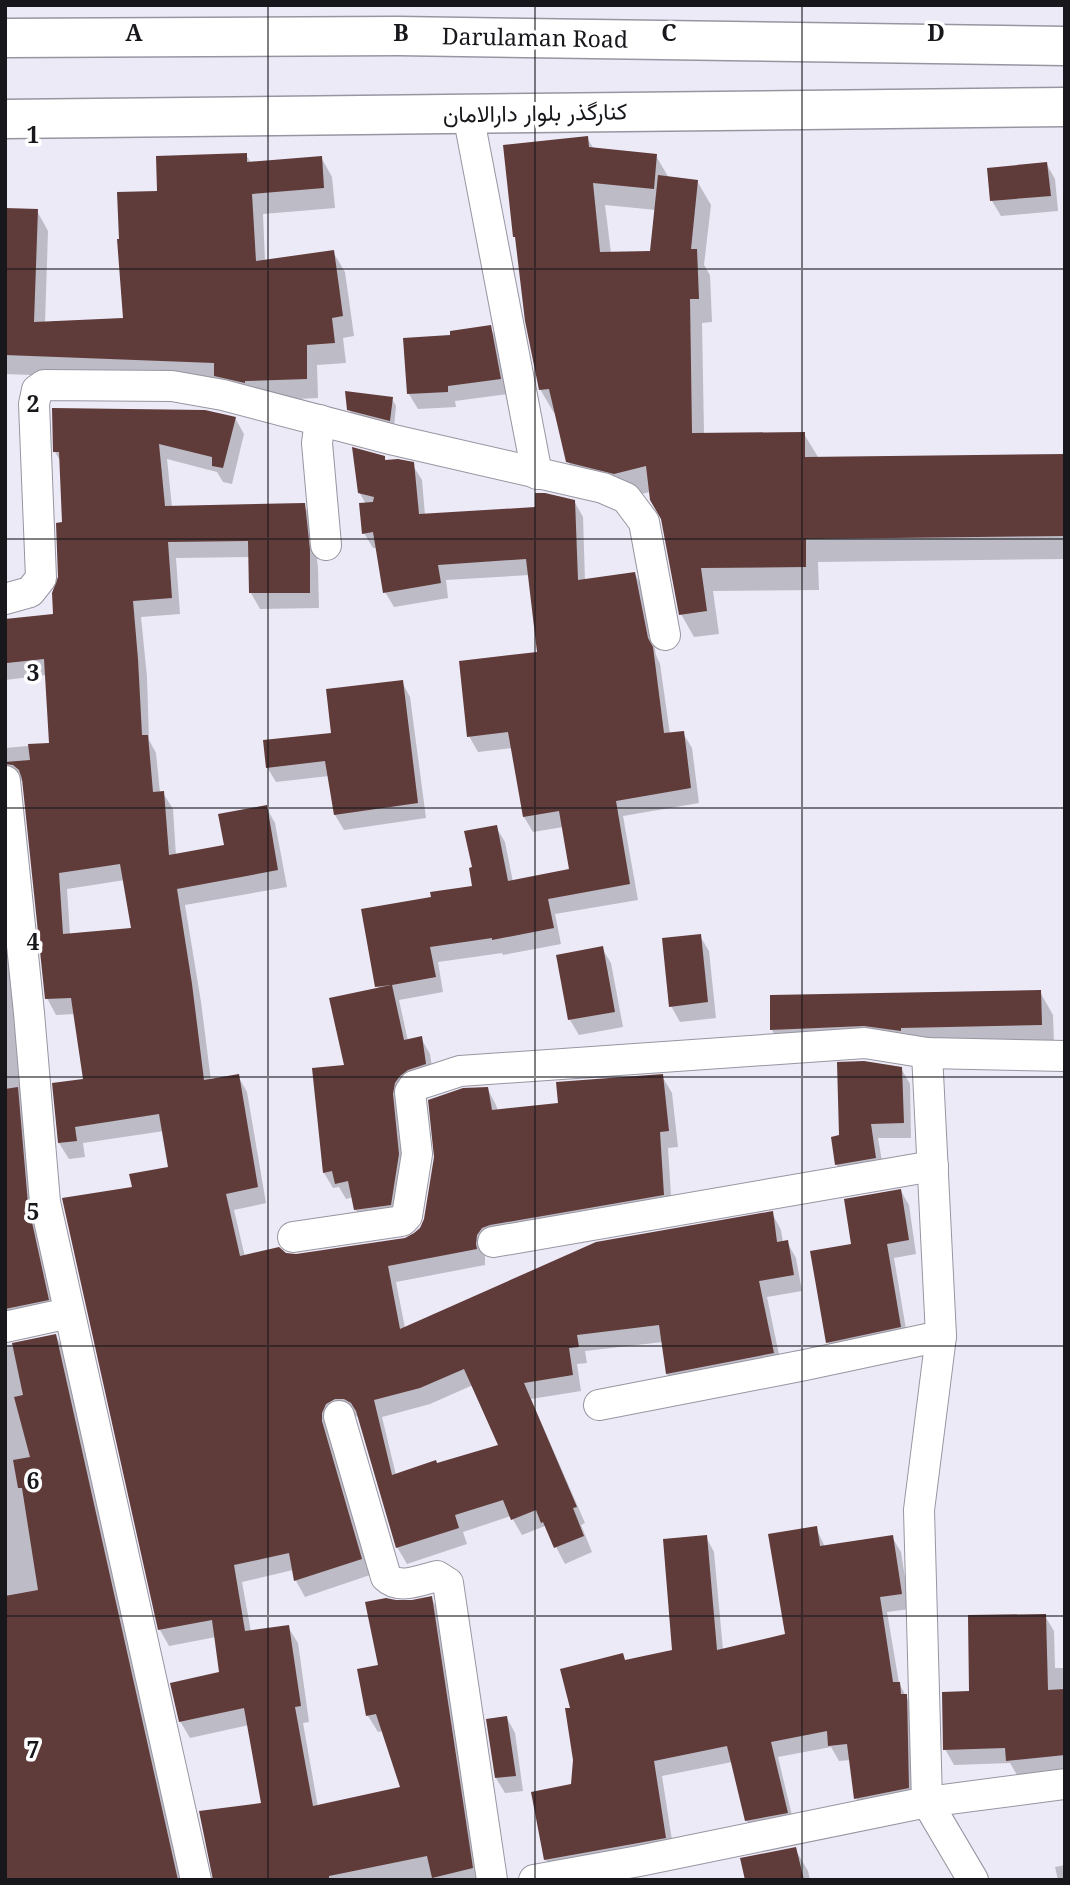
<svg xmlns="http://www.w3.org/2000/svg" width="1070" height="1885" font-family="'Noto Serif',Vazirmatn,serif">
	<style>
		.shadow { fill: #0003; fill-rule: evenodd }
		.building { fill: #5f3b39; fill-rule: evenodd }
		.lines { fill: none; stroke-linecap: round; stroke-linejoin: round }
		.street-casing { stroke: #9895a1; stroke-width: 32 }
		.secondary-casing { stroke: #9895a1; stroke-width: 41 }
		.street { stroke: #fff; stroke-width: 30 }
		.secondary { stroke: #fff; stroke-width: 38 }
		.grid { fill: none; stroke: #18171c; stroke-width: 2; stroke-opacity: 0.55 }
		.labels { text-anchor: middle; stroke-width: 7; stroke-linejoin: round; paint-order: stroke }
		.street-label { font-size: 23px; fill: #18171c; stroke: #fff }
		.grid-label { font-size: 23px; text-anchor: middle; font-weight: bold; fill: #18171c; stroke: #fff; stroke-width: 7; stroke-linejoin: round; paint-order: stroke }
	</style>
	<rect width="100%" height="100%" fill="#edeaf8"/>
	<g class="shadow">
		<path d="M 587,138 L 594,149 L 656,156 L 669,178 L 697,181 L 711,205 L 704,265 L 710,275 L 712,322 L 702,323 L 704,434 L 804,434 L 818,457 L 1065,456 L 1065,559 L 818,562 L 819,590 L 713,591 L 719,634 L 694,637 L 681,614 L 663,521 L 650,492 L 629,497 L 582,485 L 568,461 L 556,412 L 554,413 L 540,389 ZM 605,205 L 656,210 L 651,252 L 611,253 Z"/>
		<path d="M 246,155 L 251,163 L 321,157 L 332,177 L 335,208 L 263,214 L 265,261 L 333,252 L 345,272 L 354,336 L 343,338 L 346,363 L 317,365 L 318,398 L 256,401 L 219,382 L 5,374 L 5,210 L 37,211 L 48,231 L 45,324 L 125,320 L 159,193 Z"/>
		<path d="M 1046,163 L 1055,179 L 1058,211 L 1001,216 L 992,201 L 989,169 Z"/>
		<path d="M 490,327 L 499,343 L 508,394 L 455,401 L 456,407 L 418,409 L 409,394 L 452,337 Z"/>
		<path d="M 392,399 L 396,406 L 394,427 L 354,417 L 349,409 Z"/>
		<path d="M 235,418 L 244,434 L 232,484 L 223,482 L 217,472 L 167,459 L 172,507 L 304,505 L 313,522 L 318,568 L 319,608 L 260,609 L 251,593 L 250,557 L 176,558 L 180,614 L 141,617 L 147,677 L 149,740 L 156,753 L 160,793 L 163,793 L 173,809 L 176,856 L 226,846 L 266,807 L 275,823 L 287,887 L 185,905 L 201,1002 L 211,1081 L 238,1076 L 247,1092 L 266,1203 L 234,1210 L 245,1257 L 285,1255 L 296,1256 L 405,1240 L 421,1229 L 487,1088 L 496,1105 L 498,1111 L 560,1104 L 662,1076 L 672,1093 L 678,1147 L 668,1148 L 672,1211 L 485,1252 L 485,1265 L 396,1282 L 405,1328 L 772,1213 L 781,1230 L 783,1243 L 787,1242 L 796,1258 L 802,1291 L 767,1297 L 782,1369 L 677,1390 L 667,1374 L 663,1342 L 585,1351 L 587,1363 L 577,1364 L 581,1391 L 531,1399 L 585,1523 L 581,1525 L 592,1552 L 565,1564 L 545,1526 L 522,1535 L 511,1516 L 463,1532 L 467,1544 L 407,1564 L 397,1547 L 360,1418 L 354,1415 L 344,1415 L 370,1575 L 305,1597 L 296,1581 L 293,1570 L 242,1582 L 251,1632 L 288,1627 L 298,1643 L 309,1722 L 303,1723 L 318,1807 L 402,1789 L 383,1731 L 378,1732 L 368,1716 L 380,1666 L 412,1602 L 431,1598 L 441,1614 L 480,1880 L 215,1880 L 263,1805 L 249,1725 L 190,1738 L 180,1721 L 221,1673 L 216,1637 L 169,1646 L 160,1630 L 64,1200 L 134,1189 L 170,1169 L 164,1131 L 83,1143 L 85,1157 L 69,1159 L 59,1143 L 85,1081 L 75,1014 L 56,1015 L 47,998 L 24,781 L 12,780 L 5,782 L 5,765 L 8,764 L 5,763 L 5,748 L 50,744 L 47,675 L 5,680 L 5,621 L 55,616 L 60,578 L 64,524 L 61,462 L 55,452 ZM 125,880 L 133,929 L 70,935 L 67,889 ZM 473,1385 L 501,1446 L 396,1475 L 382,1417 L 430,1404 Z"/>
		<path d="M 384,457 L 387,462 L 412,464 L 422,480 L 425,515 L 537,508 L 574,501 L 583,517 L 585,581 L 635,574 L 643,589 L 656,655 L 660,664 L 670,734 L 683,733 L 692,748 L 699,803 L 623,816 L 638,900 L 555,914 L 561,944 L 503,955 L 502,953 L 438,962 L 443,992 L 399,1000 L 408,1041 L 421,1038 L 430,1054 L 434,1079 L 417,1084 L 407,1170 L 399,1220 L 364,1225 L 356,1210 L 353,1197 L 346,1199 L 339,1187 L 333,1188 L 324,1173 L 314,1070 L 346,1066 L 378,989 L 363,911 L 433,899 L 474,887 L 496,827 L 505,842 L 513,882 L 571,870 L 563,827 L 533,832 L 524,817 L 513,748 L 478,752 L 469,736 L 539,654 L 530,575 L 446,580 L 448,598 L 394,607 L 385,592 L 378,548 L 373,548 L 364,533 L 366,504 L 359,492 Z"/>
		<path d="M 402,682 L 410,697 L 426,818 L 344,830 L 335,815 L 329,776 L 276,782 L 267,767 L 332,734 Z"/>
		<path d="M 5,890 L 57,1316 L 5,1329 Z"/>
		<path d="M 700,936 L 709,951 L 716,1018 L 680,1022 L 671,1006 Z"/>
		<path d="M 602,948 L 611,963 L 623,1027 L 579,1035 L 570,1020 L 558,956 Z"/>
		<path d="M 1040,992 L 1053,1015 L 1054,1047 L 785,1052 L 772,1030 Z"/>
		<path d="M 901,1068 L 910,1084 L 911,1138 L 878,1138 L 884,1173 L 845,1180 L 837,1165 L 841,1137 Z"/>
		<path d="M 901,1191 L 909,1205 L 916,1254 L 894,1258 L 908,1341 L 836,1356 L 828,1342 L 853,1246 Z"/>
		<path d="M 56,1336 L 65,1352 L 182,1880 L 5,1880 L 5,1346 Z"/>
		<path d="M 816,1528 L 825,1547 L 892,1537 L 901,1552 L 910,1609 L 887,1612 L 899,1683 L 914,1711 L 917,1803 L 865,1814 L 856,1798 L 851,1760 L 839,1761 L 831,1747 L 778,1757 L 795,1828 L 756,1836 L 747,1821 L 732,1762 L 662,1776 L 674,1853 L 555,1875 L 546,1860 L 533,1794 L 573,1786 L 575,1760 L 573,1709 L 626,1662 L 674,1652 L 706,1537 L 714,1552 L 723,1650 L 787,1636 Z"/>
		<path d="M 1045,1616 L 1054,1631 L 1055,1668 L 1065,1668 L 1065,1770 L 1017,1775 L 1010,1763 L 954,1765 L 945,1749 L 971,1693 Z"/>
		<path d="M 507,1718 L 515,1733 L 523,1791 L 505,1793 L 496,1778 Z"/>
		<path d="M 795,1849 L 808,1871 L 810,1880 L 748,1880 Z"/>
		<path d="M 1065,1865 L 1065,1880 L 1058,1880 L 1055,1867 Z"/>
	</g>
	<g class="building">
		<path d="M 588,136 L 589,147 L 657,154 L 654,189 L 593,183 L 600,252 L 650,251 L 658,175 L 698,180 L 691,249 L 697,249 L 699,299 L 690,299 L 692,433 L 805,432 L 805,457 L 1065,454 L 1065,536 L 806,539 L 806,567 L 701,568 L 707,611 L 679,615 L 661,519 L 650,500 L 646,466 L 614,474 L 566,462 L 549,389 L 539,390 L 525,321 L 515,237 L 513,237 L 503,145 Z"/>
		<path d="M 247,153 L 247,162 L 322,156 L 324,188 L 252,194 L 256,261 L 334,250 L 343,316 L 332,318 L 335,343 L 307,345 L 307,379 L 245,381 L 245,383 L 214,376 L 214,363 L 5,355 L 5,208 L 38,209 L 34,322 L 123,318 L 117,239 L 119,239 L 117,192 L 157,191 L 156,156 Z"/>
		<path d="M 1047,162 L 1051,196 L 990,201 L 987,168 Z"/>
		<path d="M 491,325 L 501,379 L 448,386 L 448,392 L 407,394 L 403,338 L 450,335 L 450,331 Z"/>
		<path d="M 345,391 L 393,397 L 390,421 L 347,410 Z"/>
		<path d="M 52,408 L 205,410 L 236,417 L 223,468 L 212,466 L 212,457 L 159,444 L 165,506 L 305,503 L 310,550 L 310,593 L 249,593 L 248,541 L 168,542 L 172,598 L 133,601 L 138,659 L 142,735 L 148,735 L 153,792 L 164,791 L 169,855 L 224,845 L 218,814 L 267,805 L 278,870 L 177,889 L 192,984 L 204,1080 L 239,1074 L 258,1187 L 226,1194 L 240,1256 L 279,1247 L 286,1253 L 296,1254 L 405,1238 L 414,1233 L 420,1228 L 424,1219 L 434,1157 L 428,1100 L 463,1088 L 488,1087 L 492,1110 L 558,1103 L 556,1082 L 663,1074 L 669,1131 L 660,1132 L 664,1195 L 490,1225 L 482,1228 L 477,1235 L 476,1244 L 477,1249 L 388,1266 L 400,1329 L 596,1242 L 773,1211 L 777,1242 L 788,1240 L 794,1275 L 759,1281 L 774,1353 L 666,1374 L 659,1325 L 577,1335 L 579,1347 L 569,1348 L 573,1375 L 524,1383 L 577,1507 L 573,1508 L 584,1536 L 554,1548 L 543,1522 L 541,1523 L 536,1510 L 511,1520 L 503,1500 L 455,1515 L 459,1528 L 396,1548 L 356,1411 L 351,1403 L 344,1399 L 335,1399 L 326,1404 L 322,1413 L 322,1421 L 362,1559 L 294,1581 L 289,1553 L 234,1565 L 245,1631 L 289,1625 L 301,1706 L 295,1707 L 313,1806 L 400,1787 L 376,1714 L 366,1716 L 357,1669 L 378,1665 L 365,1602 L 386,1598 L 396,1600 L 412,1600 L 432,1596 L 473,1868 L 432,1878 L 427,1856 L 329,1876 L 329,1880 L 213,1880 L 199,1811 L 261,1803 L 244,1708 L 179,1722 L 170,1683 L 219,1672 L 212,1620 L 158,1630 L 62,1198 L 132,1187 L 129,1174 L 168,1167 L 159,1114 L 75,1127 L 77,1141 L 58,1143 L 52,1083 L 83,1079 L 71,998 L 45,999 L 22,779 L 19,770 L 13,765 L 5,764 L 5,762 L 30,760 L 28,744 L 49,743 L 44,659 L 7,663 L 5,619 L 53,614 L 52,593 L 58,577 L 56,523 L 62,522 L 59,452 L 53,452 ZM 120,864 L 131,928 L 63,934 L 59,873 ZM 464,1369 L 498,1445 L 437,1463 L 436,1460 L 392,1475 L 374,1400 L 420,1388 Z"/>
		<path d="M 352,447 L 385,456 L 385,460 L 398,459 L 414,462 L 419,514 L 535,507 L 535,493 L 545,493 L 575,500 L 578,580 L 635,572 L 648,638 L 653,647 L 664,733 L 684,731 L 691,788 L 616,801 L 630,884 L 548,899 L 554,928 L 492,940 L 492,938 L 430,947 L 436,977 L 392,985 L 404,1040 L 422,1036 L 426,1064 L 408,1070 L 400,1076 L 395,1083 L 393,1094 L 399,1154 L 391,1205 L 354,1210 L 348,1181 L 335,1184 L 332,1171 L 323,1173 L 312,1068 L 344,1065 L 329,998 L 391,985 L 375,987 L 361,909 L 431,897 L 430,892 L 472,886 L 469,868 L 472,867 L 464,831 L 497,825 L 508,881 L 569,869 L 559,811 L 523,817 L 508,732 L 467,737 L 459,661 L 537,652 L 526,559 L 438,565 L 441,583 L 383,593 L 373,532 L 362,534 L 359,503 L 373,502 L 374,497 L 358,493 Z"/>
		<path d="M 403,680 L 418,803 L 334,815 L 325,761 L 266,768 L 263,740 L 331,733 L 326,689 Z"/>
		<path d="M 701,934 L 708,1002 L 669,1007 L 662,938 Z"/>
		<path d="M 603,946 L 615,1012 L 568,1020 L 556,955 Z"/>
		<path d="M 1041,990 L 1042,1025 L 901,1028 L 901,1031 L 864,1026 L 770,1030 L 770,995 Z"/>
		<path d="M 864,1061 L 902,1067 L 904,1123 L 871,1124 L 876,1158 L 835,1165 L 831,1137 L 839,1135 L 837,1062 Z"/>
		<path d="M 18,1087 L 28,1204 L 49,1300 L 5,1309 L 5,1089 Z"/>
		<path d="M 901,1189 L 909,1240 L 887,1244 L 901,1327 L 826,1343 L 810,1251 L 851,1244 L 844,1199 Z"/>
		<path d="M 56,1334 L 178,1880 L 5,1880 L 5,1596 L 38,1590 L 22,1488 L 18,1488 L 13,1460 L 30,1457 L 14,1397 L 23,1395 L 12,1343 Z"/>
		<path d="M 817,1526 L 820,1546 L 893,1535 L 902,1594 L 880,1597 L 893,1682 L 900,1682 L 901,1694 L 907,1694 L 909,1788 L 854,1799 L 847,1744 L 828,1746 L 827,1731 L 771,1742 L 788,1813 L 745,1821 L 727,1746 L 654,1761 L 666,1838 L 544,1860 L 531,1792 L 571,1784 L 573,1760 L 565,1708 L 570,1708 L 560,1669 L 623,1653 L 625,1660 L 672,1650 L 663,1539 L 707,1535 L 717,1650 L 785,1634 L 768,1534 Z"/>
		<path d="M 1046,1614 L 1048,1690 L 1065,1689 L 1065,1755 L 1006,1761 L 1005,1748 L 943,1750 L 942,1692 L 969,1691 L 968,1615 Z"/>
		<path d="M 507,1716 L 516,1776 L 495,1778 L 486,1719 Z"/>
		<path d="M 796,1847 L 804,1880 L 745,1880 L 740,1858 Z"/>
	</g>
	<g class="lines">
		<defs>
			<g id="street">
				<path d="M 468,114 L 537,474"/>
				<path d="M 320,420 L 317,443 L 326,545"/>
				<path d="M 5,599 L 30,592 L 41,578 L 34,404 L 37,390 L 44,385 L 172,386 L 223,395 L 394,440 L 603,488 L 626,498 L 644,522 L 665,635"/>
				<path d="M 5,781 L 29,1013 L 45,1202 L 196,1880"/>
				<path d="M 927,1053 L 941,1336 L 919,1510 L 927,1802 L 973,1880"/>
				<path d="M 293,1237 L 402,1221 L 407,1216 L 417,1154 L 410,1092 L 414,1086 L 460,1071 L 865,1043 L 927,1053 L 1065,1056"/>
				<path d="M 493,1242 L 933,1166"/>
				<path d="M 5,1327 L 69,1313"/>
				<path d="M 599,1405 L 805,1365 L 941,1336"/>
				<path d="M 339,1416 L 386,1577 C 399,1590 421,1580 437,1576 L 448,1583 L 492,1880"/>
				<path d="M 534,1880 L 639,1861 L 927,1802 L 1065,1784"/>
			</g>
			<g id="secondary">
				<path d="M 5,38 L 398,36 L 1065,46"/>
				<path d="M 5,119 L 1065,107"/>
			</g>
		</defs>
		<use href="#street" class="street-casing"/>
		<use href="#secondary" class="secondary-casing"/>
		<use href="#street" class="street"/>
		<use href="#secondary" class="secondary"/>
	</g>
	<path class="grid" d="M 268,5 L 268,1880M 535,5 L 535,1880M 802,5 L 802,1880M 5,269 L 1065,269M 5,539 L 1065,539M 5,808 L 1065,808M 5,1077 L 1065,1077M 5,1346 L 1065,1346M 5,1616 L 1065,1616"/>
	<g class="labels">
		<g class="street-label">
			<text transform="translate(535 38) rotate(1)" y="8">Darulaman Road</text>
			<text transform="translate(535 113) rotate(-1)" y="8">کنارگذر بلوار دارالامان</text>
		</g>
	</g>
	<g class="grid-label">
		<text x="134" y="41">A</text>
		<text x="401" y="41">B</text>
		<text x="669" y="41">C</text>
		<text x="936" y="41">D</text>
		<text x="33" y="143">1</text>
		<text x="33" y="412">2</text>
		<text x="33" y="681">3</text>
		<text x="33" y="950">4</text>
		<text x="33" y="1220">5</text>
		<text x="33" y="1489">6</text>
		<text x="33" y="1758">7</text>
	</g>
	<rect width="1070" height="1885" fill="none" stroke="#18171c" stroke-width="14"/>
</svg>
